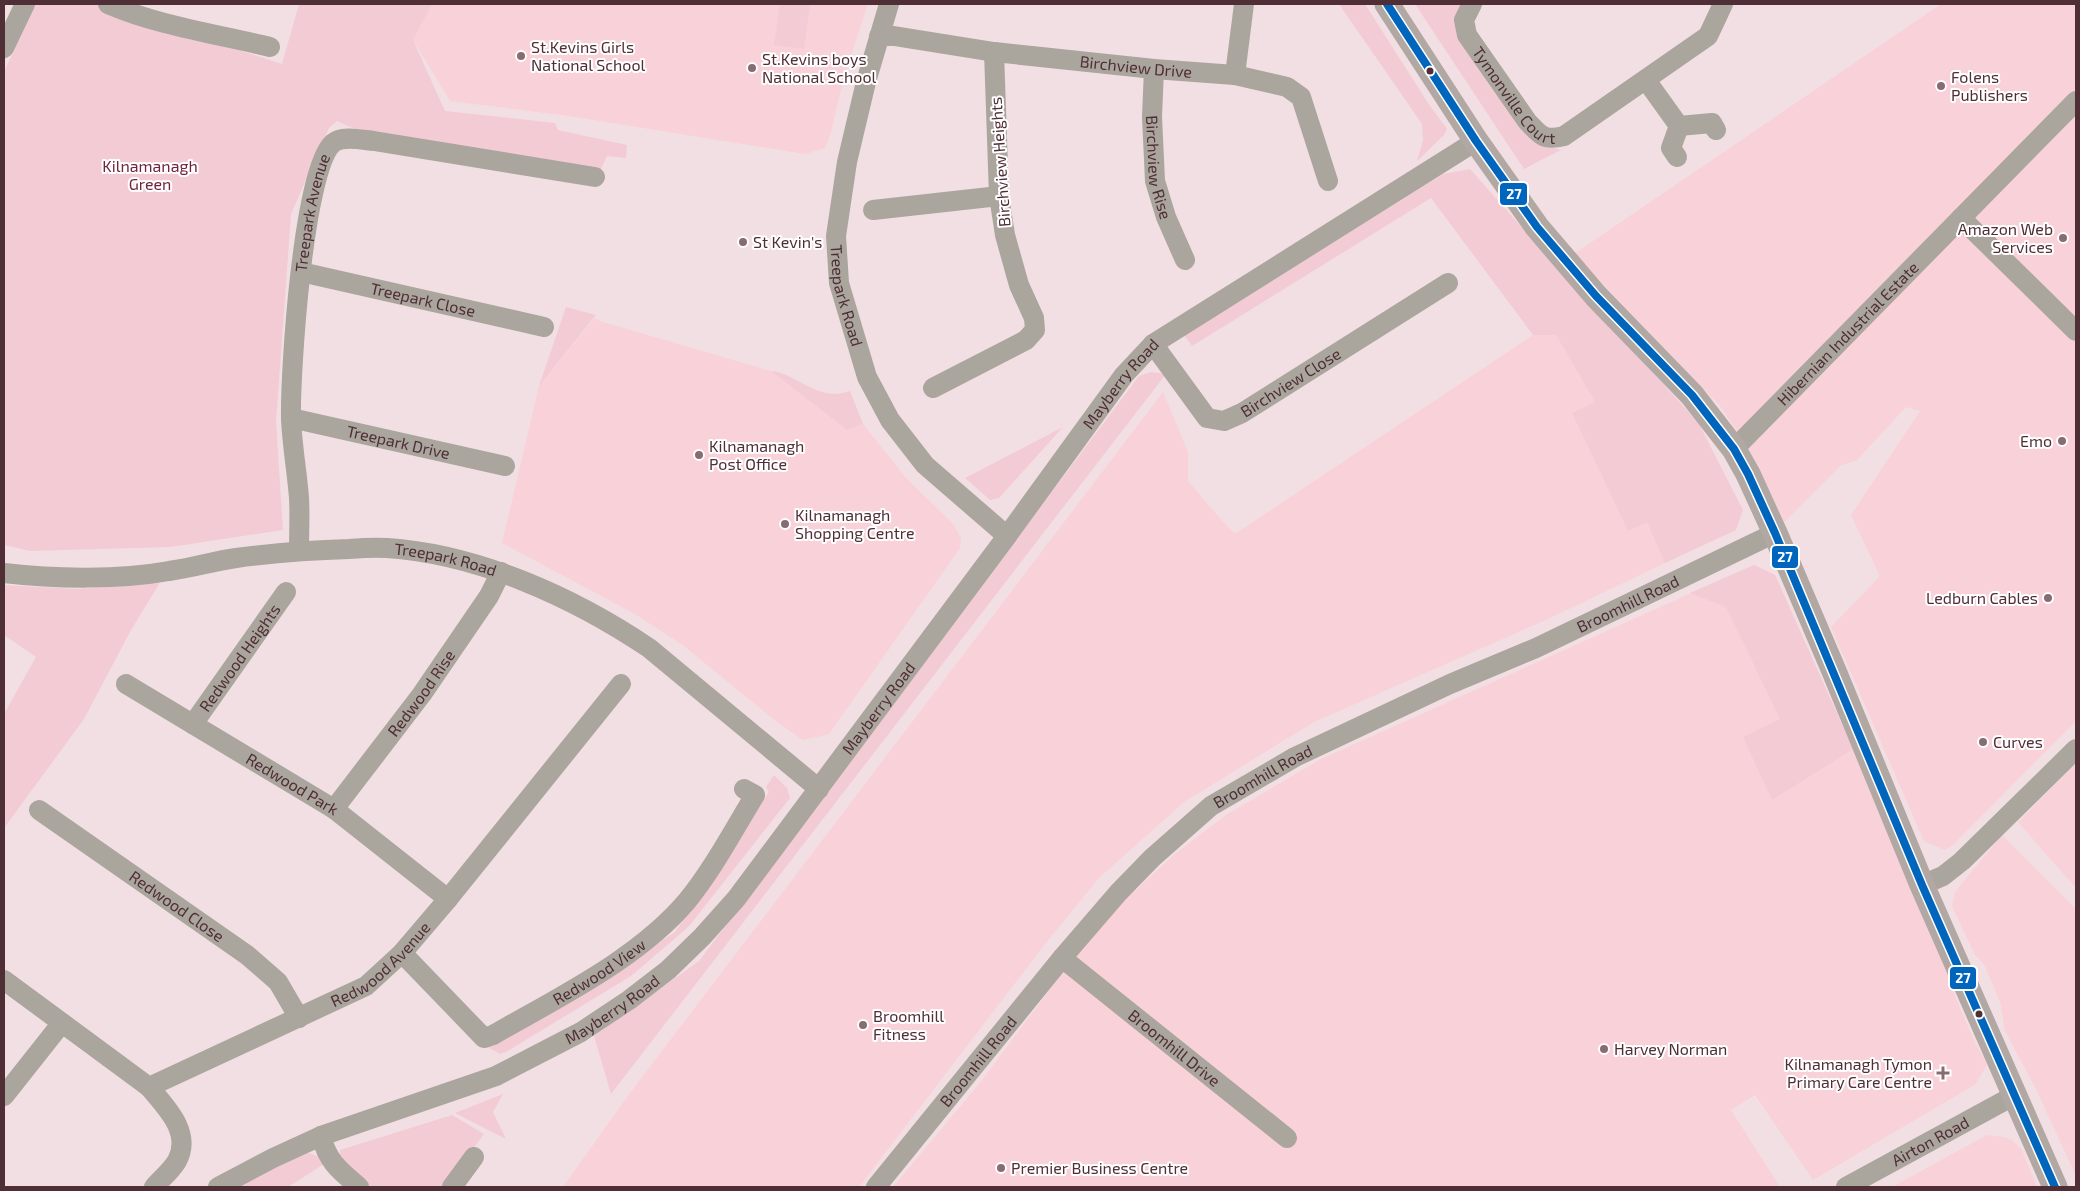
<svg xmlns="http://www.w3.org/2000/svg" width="2080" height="1191" font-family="'Exo 2',sans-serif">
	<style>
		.built { fill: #f8d1d9 }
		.green { fill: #f3cbd4 }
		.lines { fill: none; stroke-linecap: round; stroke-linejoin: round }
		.minor { stroke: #aaa59d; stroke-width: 20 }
		.major { stroke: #b1a8a3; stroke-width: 25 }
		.bus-1-casing { stroke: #fff; stroke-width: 11 }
		.bus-1 { stroke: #0065bd; stroke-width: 8 }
		.poi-dot { fill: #886c73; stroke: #fff; stroke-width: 2 }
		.bus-dot { fill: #4f2e36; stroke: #fff; stroke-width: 2 }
		.labels { text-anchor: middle; stroke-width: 4; stroke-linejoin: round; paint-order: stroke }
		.poi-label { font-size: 16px; fill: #4f2e36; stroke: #fff; text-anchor: start }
		.street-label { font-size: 16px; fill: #4f2e36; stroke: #fff }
		.park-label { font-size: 16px; fill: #71243d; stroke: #fff }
		.line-badge { stroke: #fff; stroke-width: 2 }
		.badge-label { font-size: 14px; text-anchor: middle; font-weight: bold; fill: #fff }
	</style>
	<rect width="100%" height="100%" fill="#f2dfe3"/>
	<g class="built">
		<path d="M 432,4 L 868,4 L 844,77 L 830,136 L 825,148 L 805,154 L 569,116 L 450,101 L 413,40 Z"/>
		<path d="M 1941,4 L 2076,4 L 2076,721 L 1953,845 L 1945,850 L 1924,841 L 1831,627 L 1880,576 L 1851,515 L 1920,411 L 1906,407 L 1857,460 L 1840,466 L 1784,522 L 1752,454 L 1720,406 L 1574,254 Z"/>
		<path d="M 595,318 L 603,322 L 771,371 L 847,430 L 863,424 L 906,478 L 953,524 L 961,538 L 960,548 L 829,734 L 803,740 L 777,722 L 684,646 L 635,614 L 502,543 L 539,386 Z"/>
		<path d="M 1533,335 L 1556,335 L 1595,402 L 1572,413 L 1628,531 L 1647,521 L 1665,563 L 1548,619 L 1314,722 L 1184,802 L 1099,878 L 1045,944 L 859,1187 L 563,1187 L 630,1093 L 1163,392 L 1188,452 L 1188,481 L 1217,515 L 1235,534 Z"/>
		<path d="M 1754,565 L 1775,575 L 1879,808 L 1948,969 L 1952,989 L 1974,1041 L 1987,1064 L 1976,1084 L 1813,1180 L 1755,1095 L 1731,1110 L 1780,1187 L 893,1187 L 979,1084 L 1098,925 L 1175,854 L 1226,815 L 1321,759 Z"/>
		<path d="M 2076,763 L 2076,888 L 2018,822 Z"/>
		<path d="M 2002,835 L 2076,909 L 2076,1176 L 2036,1089 L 2005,1031 L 2000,1002 L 1985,966 L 1974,953 L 1952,906 L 1955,892 Z"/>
		<path d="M 1987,1135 L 2004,1137 L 2012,1140 L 2022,1150 L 2037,1187 L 1892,1187 Z"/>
	</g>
	<g class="green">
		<path d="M 35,4 L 96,4 L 282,64 L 299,4 L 432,4 L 413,40 L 445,111 L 555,123 L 558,130 L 627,145 L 626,158 L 607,156 L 601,169 L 355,129 L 337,121 L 329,128 L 291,214 L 276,422 L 283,530 L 171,547 L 30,551 L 4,545 L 4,72 Z"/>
		<path d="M 780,4 L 810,4 L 804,49 L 774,45 Z"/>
		<path d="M 1339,4 L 1365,4 L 1428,103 L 1447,129 L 1444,135 L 1417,161 L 1423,140 L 1422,124 Z"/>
		<path d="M 1415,4 L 1464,4 L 1458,18 L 1550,147 L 1561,150 L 1524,169 Z"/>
		<path d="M 1470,169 L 1588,302 L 1698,422 L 1743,510 L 1736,530 L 1665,563 L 1647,522 L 1628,531 L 1572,413 L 1595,402 L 1556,335 L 1533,335 L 1431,198 L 1192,346 L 1184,335 L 1443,174 Z"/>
		<path d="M 566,307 L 596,315 L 539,386 Z"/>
		<path d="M 771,371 C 793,373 810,393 834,394 C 839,394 845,392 850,391 L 863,424 L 847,430 Z"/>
		<path d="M 1151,372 L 1166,374 L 611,1094 L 594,1036 L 699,961 L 1139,376 Z"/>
		<path d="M 1063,427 L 999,498 L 990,500 L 965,478 Z"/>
		<path d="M 1754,565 L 1775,575 L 1853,749 L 1772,800 L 1743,737 L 1780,719 L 1726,607 L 1690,593 Z"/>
		<path d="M 161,581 L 131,630 L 84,719 L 4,828 L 4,714 L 36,657 L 4,635 L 4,585 L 77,589 Z"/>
		<path d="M 774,775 L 787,788 L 790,798 L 690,925 L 679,935 L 631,976 L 506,1052 L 500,1054 L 486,1046 L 611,975 L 675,932 L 769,792 L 766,787 Z"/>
		<path d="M 503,1094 L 493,1112 L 506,1139 L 455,1113 Z"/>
		<path d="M 452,1115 L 484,1134 L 444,1187 L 368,1187 L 340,1163 L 340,1150 Z"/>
		<path d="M 309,1153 L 317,1156 L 324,1164 L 288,1187 L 238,1187 L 300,1155 Z"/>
	</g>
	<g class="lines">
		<g class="minor">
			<path d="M 108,4 C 159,26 217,34 270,47"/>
			<path id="s1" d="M 889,4 L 866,82 L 847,162 L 836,236 L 839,283 L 867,377 L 890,420 L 925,465 L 1007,536"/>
			<path id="s2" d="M 1472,4 L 1464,20 L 1467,35 L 1527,121 C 1541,136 1544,141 1564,136 L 1708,36 L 1723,4"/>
			<path id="s3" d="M 879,36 L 894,36 L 994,52 L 1154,69 L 1235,75 L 1287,87 L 1301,97 L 1328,181"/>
			<path d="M 4,48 L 25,4"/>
			<path id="s4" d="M 1154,69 L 1152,117 L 1155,181 L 1166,217 L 1185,260"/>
			<path d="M 1235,75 L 1244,4"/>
			<path d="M 1646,80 L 1679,126"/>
			<path d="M 1677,157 L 1671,148 L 1679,126 L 1712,123 L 1716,130"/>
			<path d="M 873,210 L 999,196"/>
			<path d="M 1961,218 L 2076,331"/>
			<path id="s5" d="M 301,272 L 544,327"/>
			<path id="s6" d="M 1153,344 L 1207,418 L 1224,421 L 1242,413 L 1448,283"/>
			<path d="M 933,388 L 1026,340 L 1035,330 L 1034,318 L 1019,285 L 1005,235 L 999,196 L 994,52"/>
			<path id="s7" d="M 291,418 L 505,466"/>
			<path id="s8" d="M 1734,449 L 2076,101"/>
			<path id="s9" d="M 299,551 C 299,533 300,515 299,498 C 297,471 292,445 291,418 C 290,374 303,169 333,143 C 343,135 362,140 374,141 L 595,177"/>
			<path id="s10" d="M 4,573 C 55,579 119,580 169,571 C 192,568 214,561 236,558 C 274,553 311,550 349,549 C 361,548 374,547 387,548 C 478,554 573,597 649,648 L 819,789"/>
			<path id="s11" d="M 126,684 L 334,809 L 448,899"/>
			<path id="s12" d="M 193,724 L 286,592"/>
			<path id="s13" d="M 334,809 L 422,694 L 489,596 L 501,572"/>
			<path id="s14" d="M 39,810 L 247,955 L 278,982 L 299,1018"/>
			<path d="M 1922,885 L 1943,876 L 1962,861 L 2076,749"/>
			<path id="s15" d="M 402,953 L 484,1038 L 493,1035 C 557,998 638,959 687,901 C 713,869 733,831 755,795 L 744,789"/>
			<path id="s16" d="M 1062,958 L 1287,1138"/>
			<path id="s17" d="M 4,980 L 149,1087 L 366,986 L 402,953 L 448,899 L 621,684"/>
			<path d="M 149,1087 C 167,1108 192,1133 177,1161 C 171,1171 161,1179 154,1187"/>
			<path d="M 4,1096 L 61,1024"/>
			<path d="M 321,1136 C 328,1162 339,1170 359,1187"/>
			<path id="s18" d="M 218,1187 L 273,1158 L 321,1136 L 496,1076 L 581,1032 L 629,1000 L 668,970 L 702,937 L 736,899 L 1007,536 L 1124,375 L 1153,344 L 1476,141"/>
			<path d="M 452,1187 L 474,1157"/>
			<path id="s19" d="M 876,1187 L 1062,958 L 1118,893 L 1152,858 L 1211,806 L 1295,757 L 1450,684 L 1536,648 L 1775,533"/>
			<path id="s20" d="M 1846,1187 L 2015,1095"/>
		</g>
		<path class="major" d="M 1387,4 L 1476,141 L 1537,227 L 1596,296 L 1692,395 L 1734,449 L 1748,474 L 1775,533 L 1834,671 L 1922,885 L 2055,1187"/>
		<defs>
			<path id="bus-1" d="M 1387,4 L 1476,141 L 1537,227 L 1596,296 L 1692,395 L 1734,449 L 1748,474 L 1775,533 L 1922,885 L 2055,1187"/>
		</defs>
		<use href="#bus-1" class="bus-1-casing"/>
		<use href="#bus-1" class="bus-1"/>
	</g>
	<g class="poi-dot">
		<circle cx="521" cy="56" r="5"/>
		<circle cx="752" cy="68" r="5"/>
		<circle cx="1941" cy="86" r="5"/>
		<circle cx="2063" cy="238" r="5"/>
		<circle cx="743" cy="242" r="5"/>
		<circle cx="2062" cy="441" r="5"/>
		<circle cx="699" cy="455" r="5"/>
		<circle cx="785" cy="524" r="5"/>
		<circle cx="2048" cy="598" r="5"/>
		<circle cx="1983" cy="742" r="5"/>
		<circle cx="863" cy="1025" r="5"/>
		<circle cx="1604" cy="1049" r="5"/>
		<path d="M1940.5 1065.5h5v5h5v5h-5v5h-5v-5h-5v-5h5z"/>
		<circle cx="1001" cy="1168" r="5"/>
	</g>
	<g class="bus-dot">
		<circle cx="1430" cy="71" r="4.5"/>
		<circle cx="1979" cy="1014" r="4.5"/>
	</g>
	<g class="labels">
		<g class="poi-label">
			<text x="531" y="53">St.Kevins Girls<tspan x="531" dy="18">National School</tspan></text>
			<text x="762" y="65">St.Kevins boys<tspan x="762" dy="18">National School</tspan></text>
			<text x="1951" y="83">Folens<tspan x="1951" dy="18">Publishers</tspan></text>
			<text x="2053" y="235" text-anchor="end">Amazon Web<tspan x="2053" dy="18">Services</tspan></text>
			<text x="753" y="248">St Kevin's</text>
			<text x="2052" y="447" text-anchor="end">Emo</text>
			<text x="709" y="452">Kilnamanagh<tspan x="709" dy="18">Post Office</tspan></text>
			<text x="795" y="521">Kilnamanagh<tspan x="795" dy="18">Shopping Centre</tspan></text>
			<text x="2038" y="604" text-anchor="end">Ledburn Cables</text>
			<text x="1993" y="748">Curves</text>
			<text x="873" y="1022">Broomhill<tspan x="873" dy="18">Fitness</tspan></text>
			<text x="1614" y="1055">Harvey Norman</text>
			<text x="1932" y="1070" text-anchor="end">Kilnamanagh Tymon<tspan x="1932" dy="18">Primary Care Centre</tspan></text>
			<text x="1011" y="1174">Premier Business Centre</text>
		</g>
		<g class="street-label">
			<text dy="6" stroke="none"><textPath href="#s3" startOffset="259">Birchview Drive</textPath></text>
			<text dy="6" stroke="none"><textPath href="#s2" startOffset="111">Tymonville Court</textPath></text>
			<text transform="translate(1000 162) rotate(-94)" y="6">Birchview Heights</text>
			<text dy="6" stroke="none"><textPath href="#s4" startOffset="99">Birchview Rise</textPath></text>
			<text dy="6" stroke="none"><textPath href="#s9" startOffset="340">Treepark Avenue</textPath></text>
			<text dy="6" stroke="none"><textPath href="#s1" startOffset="299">Treepark Road</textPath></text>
			<text dy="6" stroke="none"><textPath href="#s5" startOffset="125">Treepark Close</textPath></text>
			<text dy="6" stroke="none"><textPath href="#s8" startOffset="162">Hibernian Industrial Estate</textPath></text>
			<text dy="6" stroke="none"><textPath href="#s6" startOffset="186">Birchview Close</textPath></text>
			<text dy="6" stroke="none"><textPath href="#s18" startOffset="1244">Mayberry Road</textPath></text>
			<text dy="6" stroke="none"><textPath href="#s7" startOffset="110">Treepark Drive</textPath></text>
			<text dy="6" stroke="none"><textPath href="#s10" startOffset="445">Treepark Road</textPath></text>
			<text dy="6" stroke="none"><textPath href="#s19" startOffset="972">Broomhill Road</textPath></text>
			<text dy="6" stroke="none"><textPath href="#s12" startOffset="81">Redwood Heights</textPath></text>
			<text dy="6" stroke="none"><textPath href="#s13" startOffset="145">Redwood Rise</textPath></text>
			<text dy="6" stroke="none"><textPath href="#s18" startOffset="839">Mayberry Road</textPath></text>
			<text dy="6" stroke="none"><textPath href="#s19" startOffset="568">Broomhill Road</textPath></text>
			<text dy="6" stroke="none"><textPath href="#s11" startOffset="194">Redwood Park</textPath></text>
			<text dy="6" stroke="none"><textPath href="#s14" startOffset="168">Redwood Close</textPath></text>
			<text dy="6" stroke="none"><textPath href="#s17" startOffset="444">Redwood Avenue</textPath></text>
			<text dy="6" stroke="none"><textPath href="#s15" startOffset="251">Redwood View</textPath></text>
			<text dy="6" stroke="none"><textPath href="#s18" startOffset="434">Mayberry Road</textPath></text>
			<text dy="6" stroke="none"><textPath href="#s16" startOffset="144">Broomhill Drive</textPath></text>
			<text dy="6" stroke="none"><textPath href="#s19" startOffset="162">Broomhill Road</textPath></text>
			<text dy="6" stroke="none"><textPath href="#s20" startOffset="96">Airton Road</textPath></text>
		</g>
		<g class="park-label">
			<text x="150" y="172">Kilnamanagh<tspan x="150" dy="18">Green</tspan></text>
		</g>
	</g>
	<g class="line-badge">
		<rect x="1499" y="182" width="29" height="24" rx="5" fill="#0065bd"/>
		<rect x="1771" y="545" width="28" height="24" rx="5" fill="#0065bd"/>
		<rect x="1949" y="966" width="28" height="24" rx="5" fill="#0065bd"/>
	</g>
	<g class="badge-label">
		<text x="1514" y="199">27</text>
		<text x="1785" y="562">27</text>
		<text x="1963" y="983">27</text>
	</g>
	<rect width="2080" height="1191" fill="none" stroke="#4f2e36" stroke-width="10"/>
</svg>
